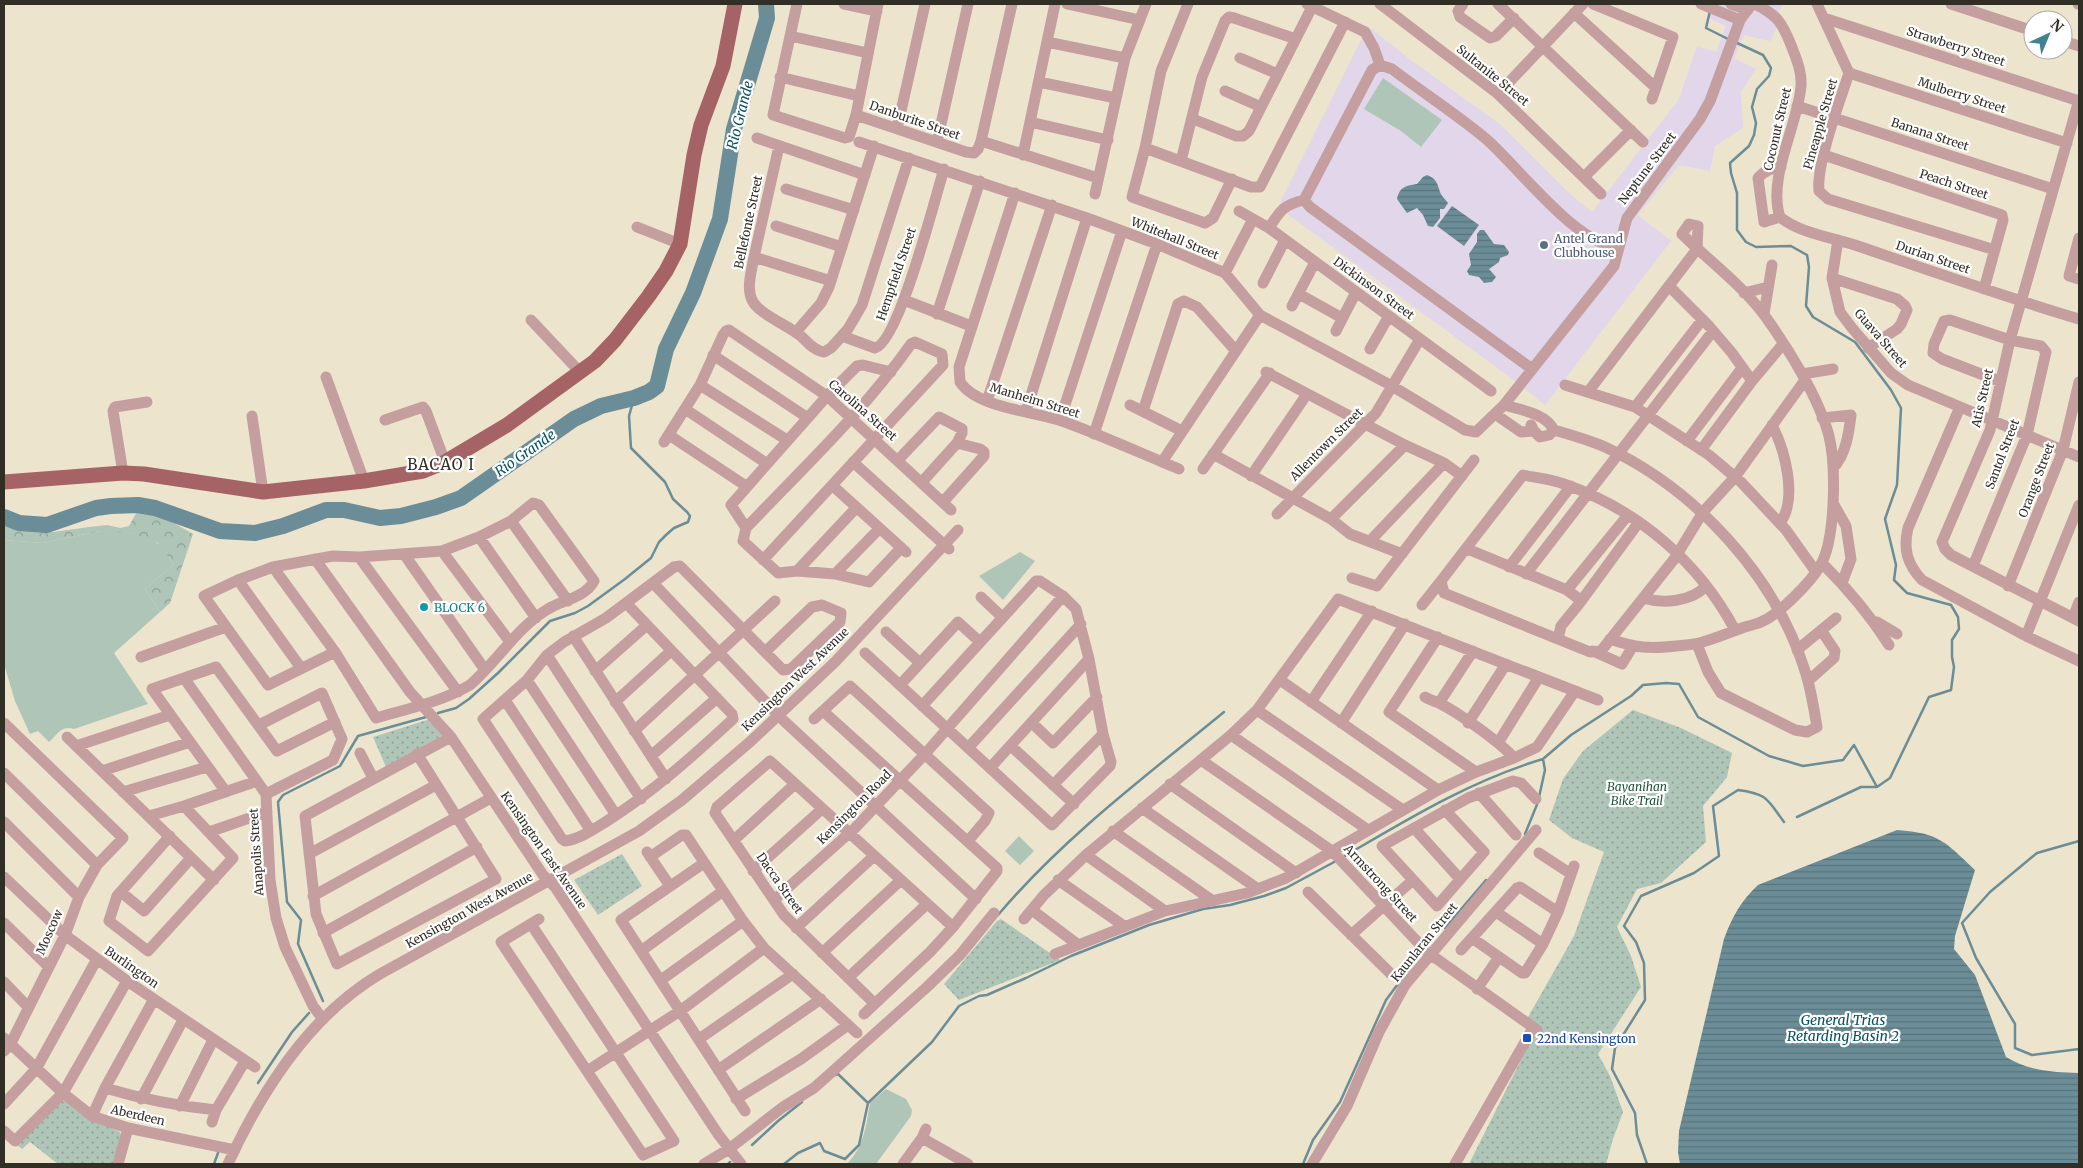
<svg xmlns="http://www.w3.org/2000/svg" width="2083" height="1168" viewBox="0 0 2083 1168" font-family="Merriweather,serif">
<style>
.commercial{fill:#e2d6ea}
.grass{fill:#aec5b8}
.forest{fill:url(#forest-crowns)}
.park{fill:url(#park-dots)}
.water{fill:url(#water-rules)}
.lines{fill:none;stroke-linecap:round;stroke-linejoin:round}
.stream{stroke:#6b8d97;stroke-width:2.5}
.river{stroke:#6b8d97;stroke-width:16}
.minor{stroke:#c59fa0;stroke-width:11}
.major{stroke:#a56366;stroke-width:15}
.service-dot{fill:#5c6f8a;stroke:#fff;stroke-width:2}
.culture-dot{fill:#0f9aa8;stroke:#fff;stroke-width:2}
.transit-dot{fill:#1a4fb4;stroke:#fff;stroke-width:2}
.labels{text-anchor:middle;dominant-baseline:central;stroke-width:4.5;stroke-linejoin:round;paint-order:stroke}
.street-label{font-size:12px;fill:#312e26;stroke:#fff}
.service-label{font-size:12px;fill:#4e5e75;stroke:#fff;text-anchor:start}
.culture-label{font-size:12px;fill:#0d838f;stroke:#fff;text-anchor:start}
.park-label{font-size:12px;font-style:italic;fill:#1f533a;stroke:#fff}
.transit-label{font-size:12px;fill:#164399;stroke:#fff;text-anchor:start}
.water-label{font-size:14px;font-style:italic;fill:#055262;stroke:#fff}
.quarter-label{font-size:15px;letter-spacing:1px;fill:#312e26;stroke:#fff}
</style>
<defs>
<pattern id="forest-crowns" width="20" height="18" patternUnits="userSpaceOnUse" patternTransform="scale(1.25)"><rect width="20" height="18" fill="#aec5b8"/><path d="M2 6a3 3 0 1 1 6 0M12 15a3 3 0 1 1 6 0" fill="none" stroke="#8ea095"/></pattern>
<pattern id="park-dots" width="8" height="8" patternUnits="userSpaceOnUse" patternTransform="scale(1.25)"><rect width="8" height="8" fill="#aec5b8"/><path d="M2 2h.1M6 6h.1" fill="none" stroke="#8ea095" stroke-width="1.8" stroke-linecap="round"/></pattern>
<pattern id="water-rules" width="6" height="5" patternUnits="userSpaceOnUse" patternTransform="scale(1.25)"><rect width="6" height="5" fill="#6b8d97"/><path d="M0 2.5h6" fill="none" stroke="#59747b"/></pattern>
</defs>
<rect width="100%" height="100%" fill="#ede4ce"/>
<path class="commercial" d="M1714 4H1784L1772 21 1777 27 1770 41 1744 35 1734 58 1756 69 1741 92 1743 128 1715 146 1710 171 1684 166H1678L1638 215 1671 241 1545 405 1508 376 1278 207 1368 26 1412 61 1501 125 1569 193 1592 212 1679 99 1697 46 1716 52 1726 26 1709 18Z"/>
<path class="grass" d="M1383 78 1442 120 1421 147 1401 131 1364 109Z
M100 531C117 531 142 532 157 543 164 548 169 558 174 564L145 589 160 612 114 653 148 704 74 729C62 725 57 735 49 742L38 731 30 734 15 701 4 664V540L43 543Z
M1020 552 1035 561 1003 600 979 576Z
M1019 836 1034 851 1020 865 1005 851Z
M886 1089 906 1099 912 1110 911 1116 876 1164H847C864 1147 866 1126 870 1103Z"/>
<path class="forest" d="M143 509 167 519 193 534 170 603 160 612 145 589 174 564 158 543 130 533 100 531 43 543 4 540V522L24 528 53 532 89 527 107 525 120 528 129 526 138 510Z"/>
<path class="park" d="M1633 710 1681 728 1732 753 1727 777 1703 806 1706 842 1661 883 1637 889 1617 927 1631 956 1641 987 1598 1054 1610 1076 1623 1112 1613 1139 1606 1164H1469L1538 1026 1527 1019 1574 936 1604 852 1572 838 1549 820 1563 779 1583 751Z
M430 719 443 735 386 767 373 737Z
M622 854 642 886 598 915 574 880Z
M1001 919 1060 960 959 1000 944 984 997 921Z
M63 1100 90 1118 120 1132 121 1136 117 1164H58L30 1142 22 1149 16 1144Z"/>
<path class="water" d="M1427 175C1437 179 1437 183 1440 192 1441 195 1445 199 1448 203L1444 209H1440V218L1433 227 1428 226 1423 215 1417 208 1407 213 1397 199C1400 186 1406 186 1417 184L1423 177Z
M1452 206 1479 225 1464 246 1437 226Z
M1480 230H1484L1494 244 1504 245 1509 252 1508 255 1500 258 1499 262 1489 269 1496 277 1492 282 1484 283 1479 277 1469 275 1467 271 1471 265 1469 254 1477 242V234Z
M1897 830C1940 833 1945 842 1975 870L1955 936 1954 949 1975 975 2006 1057C2029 1071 2052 1072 2079 1073V1164H1680L1678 1152 1679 1131 1724 939C1732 917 1741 901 1758 885Z"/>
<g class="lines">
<path class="stream" d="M1710 11 1706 28 1730 40
M1735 42 1763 55 1771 68 1769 76 1757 89 1752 107 1756 123 1754 135 1749 146 1730 163 1731 173 1737 193V230L1746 242 1756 247 1791 246 1807 255 1809 267 1806 306 1813 317 1855 342 1891 390 1901 408 1897 485 1885 519 1896 565 1894 580 1907 593 1951 605 1958 617 1959 629 1952 640V657L1954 667 1951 690 1929 697 1890 778 1877 787H1861L1797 817
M438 713 456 708 469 699 498 673 550 621 575 613 588 606 625 579 651 558 659 542 666 535 674 528 688 522 690 516 687 512 673 499 665 482 631 448 629 416 634 398
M1539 797 1545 770 1543 759 1571 735 1631 696 1643 685 1666 683 1679 684 1698 717 1769 756 1803 766 1843 760 1854 745 1877 787
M1525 834 1538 802
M2079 841 2037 853 1990 892 1962 923 1976 958 2015 1024V1048L2032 1055 2079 1049
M1343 857C1408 819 1470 781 1543 759
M998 915C1064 837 1146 776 1224 712
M1445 928 1486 880
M323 1001 298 944 301 920 287 902 278 802 283 795 340 766 358 736 426 717
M836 1075 838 1074 868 1103
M258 1083 292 1032 309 1013
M752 1145 778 1121 802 1102
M214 1164 218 1153
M728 1164 730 1162
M784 1164 798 1153 820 1143 824 1151 845 1159 859 1145 868 1103 932 1042 959 1006 979 996 987 995 1026 978 1071 956 1149 925 1203 909 1230 905 1264 896 1286 888 1336 861
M1303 1164 1313 1140 1340 1102 1386 1000 1419 956
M1647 1164 1637 1135 1635 1113 1612 1069 1615 1048 1645 1000 1644 963 1636 942 1624 926 1641 896 1694 873 1719 856 1713 806 1738 790C1768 794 1767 799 1784 822"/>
<path class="river" d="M4 517 19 523 47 525 96 508 111 506 138 505 155 508 220 531 255 533 283 526 326 510H344L380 518 401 516 436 507 461 498 574 419 601 406 634 398 649 392 657 386 666 349 693 293 720 219 734 129 767 18 766 4"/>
<path class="minor" d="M797 4 773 115 845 138 849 137 856 115 878 4
M844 4 877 11
M1067 4 1140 20
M1188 4 1161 71 1145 148 1132 197 1205 223 1213 218 1232 179
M1307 4 1365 32 1374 48 1380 65
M1380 4 1498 94 1601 194
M1463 4 1458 11 1460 17 1490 38 1496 36 1514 18
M1498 4 1643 142
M1593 4 1673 37 1652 99
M1701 4 1740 20
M1731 4 1748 10
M1755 4C1777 15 1782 22 1791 45 1796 58 1802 71 1801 86 1798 125 1767 178 1780 217 1799 233 1834 238 1858 246 1931 271 2005 297 2079 319
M1817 4 1849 73C1840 101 1816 164 1819 191L1828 199 1995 250
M1951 4 2033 31
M2078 4H2079
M1574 13 1656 88
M1824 18 2079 101
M790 36 868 53
M2063 41 2079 46
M1047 42 1125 58
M1240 58 1278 74
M1849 73 2067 143
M780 77 859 96
M1039 82 1116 98
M1225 91 1261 107
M1498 94 1583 4
M2079 100 2010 340 1990 430 1942 542 1945 549 1951 555 2079 621
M1797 106 2053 189
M856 115 966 152 974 153 978 149 981 141 1012 4
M1193 119 1236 136H1243L1249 131 1312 7
M1030 122 1108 140
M897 129 925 4
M757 138 865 175
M981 141 1098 178
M859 142 1087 218 1157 244 1225 273 1260 315 1392 386 1465 430 1476 432 1504 405 1614 266 1627 218 1700 119 1710 101 1740 20 1752 4
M937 142 968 4
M779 146 754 257C752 269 746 288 752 300 758 314 790 326 802 337 808 343 815 351 824 352L831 348 848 329 862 305 909 158
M1145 148 1251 187H1260L1345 22
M1023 155 1055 4
M1824 155 2002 215 2003 220 1984 289
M1181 161 1202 77 1225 21 1229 17 1234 18 1296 39
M1585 176 1631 130
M786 189 854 210
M1015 193 959 367 960 382C977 408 1033 411 1062 421 1101 435 1140 453 1179 469
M1095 194 1125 58 1146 4
M1304 200 1310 207 1532 369
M1239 211 1269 228 1491 391
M1780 217 1764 222 1758 178C1765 170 1771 169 1781 167
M776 226 842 247
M637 227 680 244
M1269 228C1280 211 1283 205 1304 200L1372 70 1380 65 1392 69C1422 92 1455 113 1485 138 1516 164 1579 249 1619 246
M2079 238 2069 276 2079 279
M1838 240 1832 278 1840 312 1852 328 1891 373 1908 385 2079 457
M754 257 831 281
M1225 273 1253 219
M1832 278 1897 299 1905 306 1907 310 1901 324 1897 329 1868 348
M1263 283 1285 240
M1669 286 1709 326 1732 353 1752 381
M1744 293 1768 287
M1299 294 1342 318
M904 300 971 326
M1292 306 1315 262
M937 314 980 181
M1764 314 1772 265
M531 320 580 372
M1336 331 1356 292
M796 332 821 303 829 287 874 146
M842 336 875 348C899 342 935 198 944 169
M1370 349 1389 316
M713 355 808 418
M891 372 863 365 857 366 827 396 731 505 746 528 743 541 778 573 797 571 835 574 869 582 901 548
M1266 372 1405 445 1444 463 1462 476
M1802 374 1833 369
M326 377 364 481
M700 385 787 440
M1565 385 1635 407 1709 455 1741 482 1786 530 1816 572
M1588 392 1697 249 1698 226 1689 224 1682 234C1709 261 1742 285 1765 316 1788 348 1819 398 1829 436 1836 465 1836 540 1820 566 1811 582 1780 613 1763 621 1758 624 1751 625 1745 627 1730 632 1715 639 1699 643 1692 645 1684 645 1676 646 1649 649 1636 648 1610 639
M987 401 1052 205
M1130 405 1182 431
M1504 405C1521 410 1545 413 1554 430 1571 435 1589 440 1605 447 1695 489 1775 575 1805 671 1811 689 1814 709 1817 727L1807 732 1795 730 1721 693 1708 672 1697 644
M1635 407 1702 320
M1960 407 1908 528C1903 549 1907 564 1922 580L2026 636 2079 661
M685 409 766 463
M1026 411 1087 218
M1143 411 1178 304 1184 301 1197 307 1236 351
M1495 414 1521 432 1534 431
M252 416 263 492
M1822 418 1851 415C1849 432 1846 455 1833 468
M385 420 423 407 426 411 445 462
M1060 420 1122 231
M1531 425 1534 431 1540 437 1549 435 1554 430
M1772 425C1785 450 1798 499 1780 523
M1094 434 1157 244
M669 435 746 486
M1687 441 1742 368
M664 442 700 385 723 335 726 331 729 330 827 396 951 510
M1701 450 1752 381 1783 344
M1213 454 1331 519 1350 534 1402 554
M898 460 939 417 962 429V433L957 443 922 482
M853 462 949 549
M1162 462 1260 315
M1203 469 1270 373
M123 473 113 411 115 407 147 402
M1251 476 1307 394
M833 486 906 552
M943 502 984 456V452L980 449 957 443
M1833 503 1846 526 1851 559 1842 583
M1277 514 1376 413 1420 339
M1331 519 1405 445
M511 521 568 601
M746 528C802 469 864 411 911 344L915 342 942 354 943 365 763 560
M479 537 536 618
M1370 541 1444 463
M442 551 510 642
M1464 551 1523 475C1536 478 1551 479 1564 484 1637 509 1699 562 1735 630
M404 554 485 670
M359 557 458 692
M315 559 410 692 451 737 543 875 555 887 718 1134 741 1164
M1822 563C1847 588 1870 615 1889 645
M1973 566 2027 435 2046 352 2041 346 2010 340 1950 320 1944 321 1934 344 1933 353 1942 359 1999 381
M273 567 335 652 376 718C407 709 441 702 470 685 497 662 517 627 548 609 562 600 585 598 594 581L539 505 533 503 511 521 479 537 442 551 359 557 333 556 273 567 238 580 204 596 268 685 335 652
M1509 567 1571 486
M797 571 856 508
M835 574 879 529
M1526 574 1713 331
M1352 578 1377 586 1474 460
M238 580 301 668
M653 583 783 720 976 899
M2008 586 2063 450 2079 382
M1567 590 1628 515
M981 597 1002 617
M1643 598C1663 604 1691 602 1706 586
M627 604 732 714 733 719C693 756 653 792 607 821 594 829 580 839 565 841L562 839 483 719 527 680 547 655 564 642 606 618 674 567 680 566 783 670 791 669 840 622 841 613 822 605 812 607 765 652
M1579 604 1639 522
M1422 605 1441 581
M2073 618 2079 602
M1877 622 1897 634
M886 632 920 663
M573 636 666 779
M2026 636 2079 505
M1438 637 1389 712 1476 772
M1558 639 1561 626 1579 604V599L1567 590 1470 550 1464 551 1441 581 1444 593 1590 652 1601 651 1675 558 1703 512 1735 477 1805 380
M1797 650 1836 618
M1593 651 1622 664 1633 646
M865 653 1052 825 1110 766 1111 762 1103 734 1089 659 1076 609 1063 596 1040 581H1036L922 706
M547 655 641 799
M141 657 226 627
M595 671 647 625
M184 678 266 794
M527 680 616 815
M1280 680 1438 790
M1808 681 1834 658 1835 651 1821 630
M900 685 958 622 980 642
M1425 697C1430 700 1434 701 1439 703 1459 713 1500 742 1514 758
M505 700 591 831
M615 702 671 651
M1311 702 1372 611
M1439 703 1473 651
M1257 710 1403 810
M823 711 997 868V871L953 927 930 952 864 1014
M814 719 850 686 989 813 985 821 968 841
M4 723 123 838 97 865 79 897 65 935 10 1045 4 1051
M1032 723 1053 743 1097 697
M1341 723 1405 624
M1468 723 1506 664
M259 725 322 693 342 739 333 760 266 794
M634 731 775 601
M1231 735 1368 830
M67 737 214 880
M1498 743 1539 677
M76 746 170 715
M1011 746 1074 804
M968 748 1081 624
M360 753 373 778
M417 754 496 879 337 964 316 914 305 816 451 737
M651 756 717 698
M1201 760 1332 851 1427 952 1537 1030
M990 768 1089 659
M102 771 190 742
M4 773 97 865
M1170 784 1296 873
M1053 785 1103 734
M123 792 207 767
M226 792 152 689 216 667 277 751 335 722
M1479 793 1516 835
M266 794 270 880 276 918 285 947 313 1006 322 1018
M1142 808 1258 889
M1445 810 1484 852 1437 906 1382 846 1468 798 1513 781 1521 783 1536 799
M149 816 184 806 257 781
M4 822 79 897
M1414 828 1460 879
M1113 831 1213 901
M209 832 267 812
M170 836 117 896 109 921 148 951 233 858 184 806
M734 840 795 784
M647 852 670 886
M1539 853 1571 874
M309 854 436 785
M1086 855 1165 911
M650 857 682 835H686L743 921 764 948 857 1033
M704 863 621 920 745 1111
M753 871 822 809
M4 877 65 935 127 981 255 1067
M1058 880 1124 926
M121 892 144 911 191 858
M1308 892 1390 973
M313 896 491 798
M774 900 855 828 925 754 1063 596
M1032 910 1077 944
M1496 912 1543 944
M1024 919 1044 895 1086 855 1231 735 1257 710 1338 599 1598 700
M4 923 49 967
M531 924 674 1141 643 1155 501 942 539 919
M796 928 874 856
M323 933 477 847
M1351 935 1413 880
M1472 938 1522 973H1525L1543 944 1558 912 1574 866
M1461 950 1517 888 1520 887 1558 912
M641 951 723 891
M822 953 901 880
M1055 954 1165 911 1247 893 1286 878 1438 790 1476 772 1514 758 1537 747 1575 691
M848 978 927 904
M661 980 743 921
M4 982 28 1007
M1477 989 1499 957
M874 1003 784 915 715 813 717 807 770 761 953 927
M4 1038 63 1093 92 1116 128 1128 235 1150
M699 1039 793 974
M718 1070 821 999
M587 1071 680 1011 764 948
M105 1088C142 1099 177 1106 216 1110
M141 1099 183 1020
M736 1099 801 1059 848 1025
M4 1104 36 1069 97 959
M180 1106 213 1040
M92 1116 105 1088 154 999
M212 1122 216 1110 245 1061
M4 1131 15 1141 63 1093 127 981
M922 1138 968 1164
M118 1164 128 1128
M228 1164C262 1090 309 1016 380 974L639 831 682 800 751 741 835 662 958 530
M704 1164 729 1149 783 1107 814 1088 927 987 960 955 994 913
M903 1164 922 1138 926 1129
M1312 1164 1347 1106 1379 1032 1405 985 1536 830
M1455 1164 1533 1028"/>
<path class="major" d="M4 482 123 473 144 474 263 492 364 481 423 471 445 462 507 425 595 361 615 340 648 297 666 271 680 244 694 155 701 125 723 66 735 4"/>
</g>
<circle class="service-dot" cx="1544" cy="245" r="5"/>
<circle class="culture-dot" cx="424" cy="607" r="5"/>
<rect class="transit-dot" x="1522" y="1033" width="10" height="10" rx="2.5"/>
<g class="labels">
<g class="street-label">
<text transform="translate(1956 46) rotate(18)">Strawberry Street</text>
<text transform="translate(1493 75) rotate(39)">Sultanite Street</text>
<text transform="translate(1962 95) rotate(18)">Mulberry Street</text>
<text transform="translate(915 120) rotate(19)">Danburite Street</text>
<text transform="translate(1820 124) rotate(-74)">Pineapple Street</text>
<text transform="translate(1777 129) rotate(-77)">Coconut Street</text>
<text transform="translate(1930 134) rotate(18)">Banana Street</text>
<text transform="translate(1647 168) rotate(-53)">Neptune Street</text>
<text transform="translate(1954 184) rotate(18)">Peach Street</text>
<text transform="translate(748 222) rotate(-78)">Bellefonte Street</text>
<text transform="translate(1175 238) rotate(22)">Whitehall Street</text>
<text transform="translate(1933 257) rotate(19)">Durian Street</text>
<text transform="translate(896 274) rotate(-71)">Hempfield Street</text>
<text transform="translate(1374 288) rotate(36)">Dickinson Street</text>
<text transform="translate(1881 338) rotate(49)">Guava Street</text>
<text transform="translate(1982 398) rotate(-77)">Atis Street</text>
<text transform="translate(1035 400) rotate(17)">Manheim Street</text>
<text transform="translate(863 410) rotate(41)">Carolina Street</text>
<text transform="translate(1326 444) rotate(-45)">Allentown Street</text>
<text transform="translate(2002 454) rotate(-69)">Santol Street</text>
<text transform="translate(2036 480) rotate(-69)">Orange Street</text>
<text transform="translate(795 679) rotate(-44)">Kensington West Avenue</text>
<text transform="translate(854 807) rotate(-45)">Kensington Road</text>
<text transform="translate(544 850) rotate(55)">Kensington East Avenue</text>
<text transform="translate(256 852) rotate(-94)">Anapolis Street</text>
<text transform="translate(780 883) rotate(55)">Dacca Street</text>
<text transform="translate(1381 883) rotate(47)">Armstrong Street</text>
<text transform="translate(469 910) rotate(-29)">Kensington West Avenue</text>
<text transform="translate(49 932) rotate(-66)">Moscow</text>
<text transform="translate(1424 942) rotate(-51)">Kaunlaran Street</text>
<text transform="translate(132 967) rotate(35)">Burlington</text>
<text transform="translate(138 1115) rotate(13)">Aberdeen</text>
</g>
<g class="service-label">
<text x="1554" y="238">Antel Grand<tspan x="1554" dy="14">Clubhouse</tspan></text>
</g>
<g class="culture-label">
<text x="434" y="607">BLOCK 6</text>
</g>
<g class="park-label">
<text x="1637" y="786">Bayanihan<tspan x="1637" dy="14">Bike Trail</tspan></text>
</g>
<g class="transit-label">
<text x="1537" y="1038">22nd Kensington</text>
</g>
<g class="water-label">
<text transform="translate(740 115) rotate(-76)">Rio Grande</text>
<text transform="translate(525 453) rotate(-35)">Rio Grande</text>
<text x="1843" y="1020">General Trias<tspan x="1843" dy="16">Retarding Basin 2</tspan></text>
</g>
<g class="quarter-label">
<text x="441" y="464">BACAO I</text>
</g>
</g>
<rect width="2083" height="1168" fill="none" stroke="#312e26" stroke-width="10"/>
<g transform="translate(2048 35) rotate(44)"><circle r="24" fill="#ffffff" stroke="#adaba8"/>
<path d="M0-4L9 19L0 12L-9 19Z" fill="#3f8292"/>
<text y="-8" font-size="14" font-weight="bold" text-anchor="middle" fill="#312e26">N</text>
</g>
</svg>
